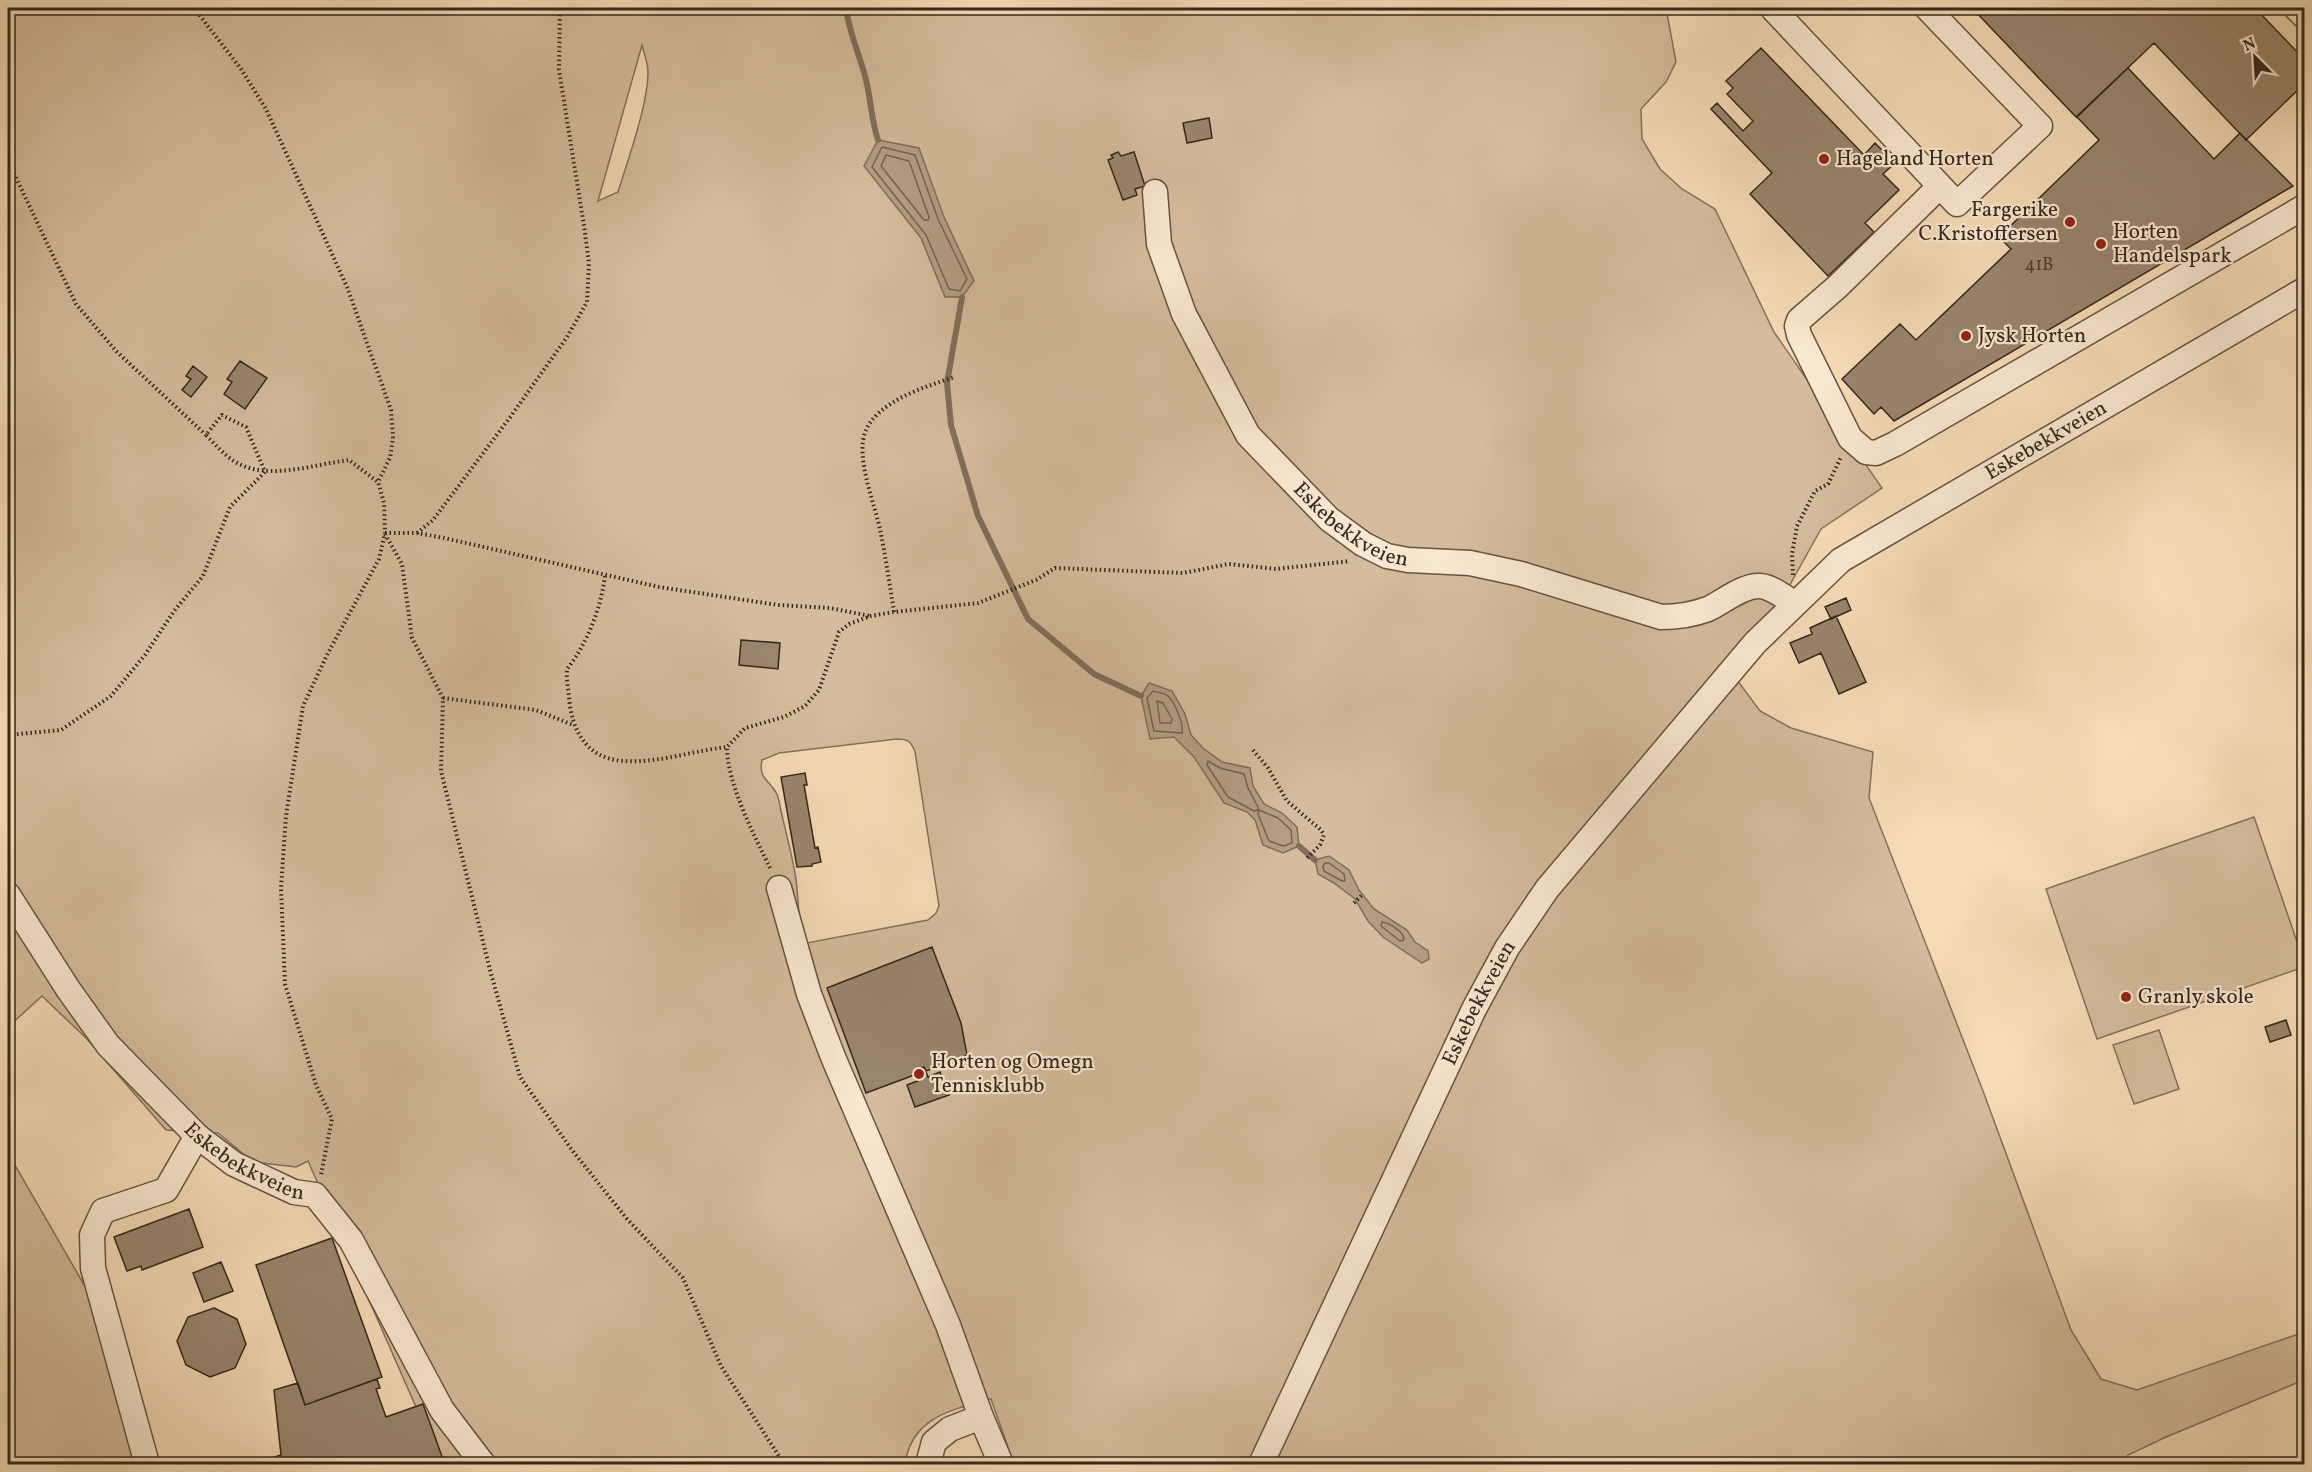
<svg xmlns="http://www.w3.org/2000/svg" width="2312" height="1472" viewBox="0 0 2312 1472" font-family="Vollkorn,serif">
<style>
.green{fill:#d5bc9c;stroke:#84725c;stroke-width:1.5;fill-rule:evenodd}
.water{fill:#b49e82;stroke:#816e5a;stroke-width:1.5}
.lines{fill:none;stroke-linecap:round;stroke-linejoin:round}
.shore{stroke:#746250;stroke-width:1.5}
.stream{stroke:#816e5a;stroke-width:6}
.building{fill:#99856d;stroke:#34271d;stroke-width:1.5}
.minor-casing{stroke:#645443;stroke-width:27}
.path{stroke:#34271d;stroke-width:4;stroke-dasharray:1.5 3;stroke-linecap:butt}
.minor{stroke:#f9e8d0;stroke-width:24}
.poi-dot{fill:#8f2418;stroke:#f9e8d0;stroke-width:2}
.labels{text-anchor:middle;dominant-baseline:central;stroke-width:4.5;stroke-linejoin:round;paint-order:stroke}
.number-label{font-size:18px;fill:#4d3e31}
.poi-label{font-size:21px;fill:#34271d;stroke:#f9e8d0;text-anchor:start}
.street-label{font-size:21px;fill:#34271d;stroke:#f9e8d0}
</style>
<rect width="100%" height="100%" fill="#f6dbb6"/>
<filter id="stains"><feTurbulence type="fractalNoise" baseFrequency=".00333" numOctaves="4"/><feColorMatrix values="0 0 0 0 .2 0 0 0 0 .09 0 0 0 0 .02 0 0 0 .5 -.17"/></filter>
<radialGradient id="worn" r=".72"><stop offset=".6" stop-color="#630" stop-opacity="0"/><stop offset="1" stop-color="#630" stop-opacity=".3"/></radialGradient>
<path class="green" d="M8 8H1666L1676 62 1666 82 1641 109 1642 139 1660 169 1682 189 1715 209 1774 332 1882 488 1821 529 1737 680 1760 711 1791 728 1873 752 1869 798 1983 1091 2071 1330 2101 1379 2137 1390 2304 1332V1380L2166 1437 2128 1455 2120 1464H1014L991 1399C951 1410 912 1417 905 1464H441L308 1161 296 1167 262 1163 246 1156 218 1133 166 1130 86 1038 42 996 8 1027ZM642 45C644 53 648 64 648 72 648 104 628 160 618 192L598 201ZM897 739C908 739 911 741 915 752L939 906 936 913 928 920 807 943C797 922 799 902 796 879 792 853 784 827 779 801 776 782 757 782 762 760L779 753Z
M2254 817 2304 962V967L2097 1039 2046 889Z
M2159 1030 2179 1089 2134 1104 2113 1045Z
M8 1153 90 1295 137 1464H8Z"/>
<path class="water" d="M878 140 919 148 944 217 974 281 962 297H945L921 238 864 166Z
M1149 683 1172 691 1185 714 1191 735 1203 748 1222 762 1250 768 1253 786 1264 804 1282 813 1297 827 1299 846 1283 853 1263 845 1255 820 1247 812 1224 803 1194 757 1174 737 1150 739 1141 696Z
M1329 856 1349 870 1359 890 1374 909 1407 930 1415 942 1428 951 1429 959 1422 963 1383 937 1368 921 1355 899 1334 883 1318 874 1315 860Z"/>
<g class="lines">
<path class="shore" d="M882 147 915 155 938 219 967 279 960 291 949 289 926 235 872 167Z
M886 155 909 161 929 217 928 220H924L881 166Z
M1153 691C1157 692 1164 693 1168 696 1175 702 1184 725 1182 733L1154 731 1147 698Z
M1157 701 1163 703 1172 719 1171 723H1160Z
M1208 761 1220 768 1244 774 1248 788 1258 807V810L1254 811 1228 797 1207 765Z
M1259 810 1278 818 1291 830 1292 843 1283 846 1269 841 1258 814Z
M1325 863H1329L1344 874 1345 881H1342L1324 871 1323 866Z
M1382 922C1390 923 1404 932 1404 940L1400 941 1381 926Z"/>
<path class="stream" d="M846 8C849 33 860 55 866 80 871 100 871 119 878 140
M962 297 947 383 951 425 978 516 1028 619 1094 674 1141 696
M1299 846 1315 860"/>
</g>
<path class="building" d="M1972 8H2255L2304 59V84L2246 140 2154 43 2076 117Z
M1761 48 1864 155 1875 143 1895 163 1883 174 1899 190 1865 223 1874 232 1828 276 1750 194 1772 173 1711 109 1717 103 1743 131 1753 121 1727 94 1733 88 1726 81Z
M2128 68 2214 159 2240 133 2293 186 1894 421 1881 407 1874 414 1842 379 1900 324 1916 340 2011 249 1999 237 2099 140 2077 117Z
M1209 118 1212 138 1187 143 1183 123Z
M1118 152 1121 156 1134 152 1145 186 1135 189 1137 195 1123 200 1108 160 1113 158 1111 155Z
M240 361 267 378 245 409 224 394 232 382 227 379Z
M193 366 207 377 191 397 182 390 191 379 186 376Z
M1846 598 1851 610 1831 619 1825 607Z
M1836 616 1866 682 1839 694 1821 653 1799 663 1790 643 1812 634 1810 628Z
M741 640 780 643 778 669 739 665Z
M805 773 807 785H804L815 848 818 847 821 862 812 864V866L797 867 781 777Z
M932 947 961 1023 967 1055 926 1071 924 1067 916 1070 917 1074 866 1093 827 988Z
M2286 1020 2291 1035 2270 1042 2265 1027Z
M924 1067 928 1077 940 1072 949 1095 915 1107 907 1085 920 1080 916 1070Z
M189 1209 203 1247 142 1270 141 1266 127 1271 114 1237Z
M332 1238 382 1377 305 1405 256 1265Z
M221 1262 233 1291 204 1302 193 1273Z
M214 1308 237 1319 246 1344 235 1368 210 1377 186 1365 177 1341 188 1317Z
M377 1379 380 1388 376 1389 386 1417 423 1404 444 1462 439 1464H267L265 1460 281 1455 274 1390 298 1383 305 1405Z"/>
<g class="lines">
<defs>
<g id="minor">
<path d="M1777 8 1774 10 1957 204 2040 126 1927 8"/>
<path d="M2296 8 2304 16"/>
<path d="M1939 187 1838 286 1799 320 1797 326 1799 335 1850 438 1866 452 1876 453 1895 444 2304 207"/>
<path id="s1" d="M1155 192 1159 244 1184 314 1248 435 1329 519 1363 544 1387 556 1408 560 1470 563 1521 574 1661 617C1679 617 1692 615 1708 609 1723 602 1743 585 1760 586 1772 587 1784 597 1794 603"/>
<path d="M779 888 809 994 833 1057 948 1325 981 1417"/>
<path id="s2" d="M8 895 68 989 108 1045 197 1136 234 1164 294 1192 315 1195 351 1240 442 1410 483 1464"/>
<path d="M147 1464 93 1268 92 1235 103 1211 166 1190 197 1136"/>
<path d="M928 1464 934 1442 950 1429 981 1417 1001 1464"/>
<path id="s3" d="M1261 1464 1474 1009 1507 948 1547 889 1755 643 1841 560 2304 290"/>
</g>
</defs>
<use href="#minor" class="minor-casing"/>
<path class="path" d="M194 8 241 69 266 109 347 287 391 410 393 438 390 458 378 482
M8 161 76 304 116 351 206 435
M385 533H417L444 538 659 587 778 605 830 608 870 616
M417 533 433 520 511 416 567 337 587 302 589 263 584 226 559 70 560 8
M385 534 402 564 412 638 443 698 441 771 490 970 520 1077 572 1150 627 1219 683 1278 721 1366 784 1464
M1793 575 1792 554 1797 526 1815 491 1828 484 1841 457
M605 576C601 608 587 644 567 669 566 681 569 693 570 706 584 793 669 753 727 747
M894 612C890 586 886 560 881 534 876 506 854 457 866 430 879 401 926 386 955 377
M443 698 536 710 573 725
M8 735 61 730 111 696 145 655 174 611 203 576 230 507 265 472 246 427 222 415 206 435C215 444 224 455 234 461 266 482 314 464 349 460L378 482 384 503 385 533 379 559 327 655 303 706 286 816 281 888 285 984 316 1085 332 1119 321 1175
M1253 750 1268 768 1287 801 1321 830 1324 835 1320 845 1306 859
M770 868C754 835 727 783 727 747L745 728 784 717 805 706 819 690 839 632 849 624 871 616 894 612 978 603 1036 580 1055 568 1183 573 1229 564 1276 569 1350 561
M1354 903 1362 895"/>
<use href="#minor" class="minor"/>
</g>
<g class="poi-dot">
<circle cx="1824" cy="159" r="6"/>
<circle cx="2070" cy="222" r="6"/>
<circle cx="2101" cy="244" r="6"/>
<circle cx="1966" cy="336" r="6"/>
<circle cx="2126" cy="997" r="6"/>
<circle cx="919" cy="1074" r="6"/>
</g>
<g class="labels">
<g class="number-label">
<text x="2039" y="265">41B</text>
</g>
<g class="poi-label">
<text x="1836" y="159">Hageland Horten</text>
<text x="2058" y="210" text-anchor="end">Fargerike<tspan x="2058" dy="24">C.Kristoffersen</tspan></text>
<text x="2113" y="232">Horten<tspan x="2113" dy="24">Handelspark</tspan></text>
<text x="1978" y="336">Jysk Horten</text>
<text x="2138" y="997">Granly skole</text>
<text x="931" y="1062">Horten og Omegn<tspan x="931" dy="24">Tennisklubb</tspan></text>
</g>
<g class="street-label">
<text stroke="none"><textPath href="#s3" startOffset="1322">Eskebekkveien</textPath></text>
<text stroke="none"><textPath href="#s1" startOffset="402">Eskebekkveien</textPath></text>
<text stroke="none"><textPath href="#s3" startOffset="510">Eskebekkveien</textPath></text>
<text stroke="none"><textPath href="#s2" startOffset="362">Eskebekkveien</textPath></text>
</g>
</g>
<rect width="2312" height="1472" fill="none" stroke="#f6dbb6" stroke-width="30"/>
<rect x="9" y="9" width="2294" height="1454" fill="none" stroke="#34271d" stroke-width="3"/>
<rect x="15" y="15" width="2282" height="1442" fill="none" stroke="#34271d" stroke-width="1.5"/>
<g transform="translate(2255 57) rotate(336)" stroke="#f9e8d0" stroke-width="4.5" paint-order="stroke">
<path d="M0-4.5L10 22L0 15L-10 22Z" fill="#34271d"/>
<text y="-9" font-size="16" font-weight="bold" text-anchor="middle" fill="#34271d">N</text>
</g>
<rect width="100%" height="100%" filter="url(#stains)"/>
<rect width="100%" height="100%" fill="url(#worn)"/>
</svg>
